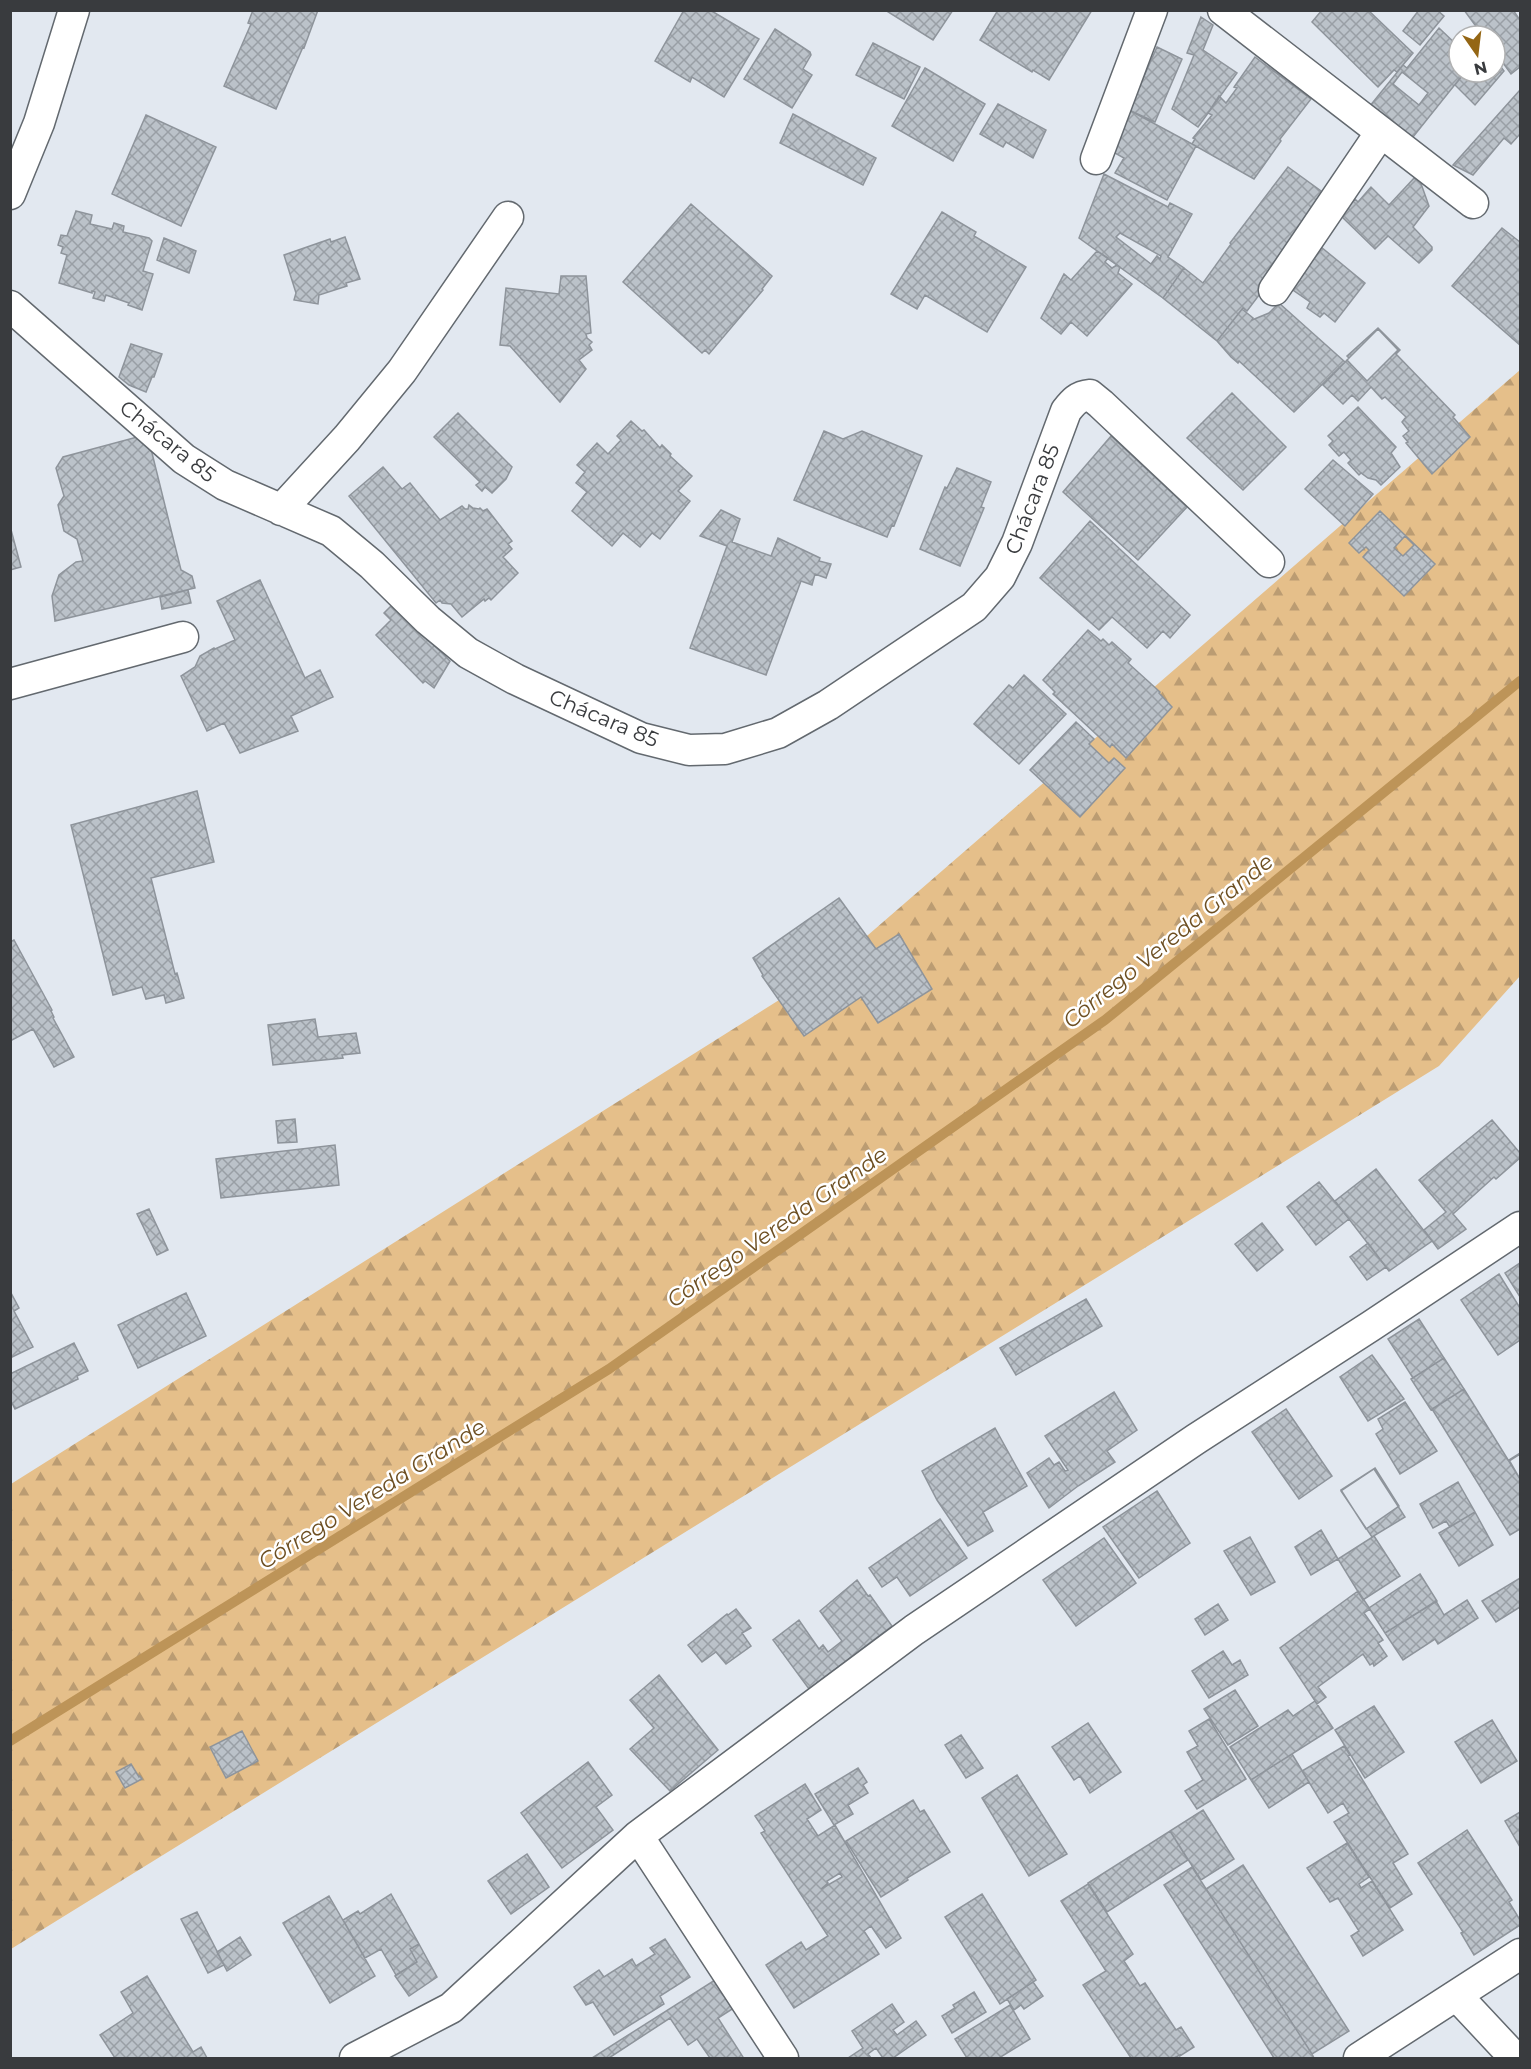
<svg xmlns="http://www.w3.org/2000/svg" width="1531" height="2069" viewBox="0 0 1531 2069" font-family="Montserrat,sans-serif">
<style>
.forest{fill:url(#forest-firs)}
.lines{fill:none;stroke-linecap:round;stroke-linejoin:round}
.stream{stroke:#bd9458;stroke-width:10}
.building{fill:url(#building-cross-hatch);stroke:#8e949b;stroke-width:1.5;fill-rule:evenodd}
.minor-casing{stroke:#63696f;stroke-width:33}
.minor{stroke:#fff;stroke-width:30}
.labels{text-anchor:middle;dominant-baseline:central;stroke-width:5;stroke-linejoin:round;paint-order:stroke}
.street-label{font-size:21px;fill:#393b3e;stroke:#fff}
.water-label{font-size:22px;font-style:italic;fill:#6d4f22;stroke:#fff}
</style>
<defs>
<pattern id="forest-firs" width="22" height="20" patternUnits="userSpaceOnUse" patternTransform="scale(1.5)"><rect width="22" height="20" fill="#e5bf8a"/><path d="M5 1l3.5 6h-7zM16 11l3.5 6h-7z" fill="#bb9c72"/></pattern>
<pattern id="building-cross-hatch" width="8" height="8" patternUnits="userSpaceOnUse" patternTransform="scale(1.5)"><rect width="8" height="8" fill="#bbc2c9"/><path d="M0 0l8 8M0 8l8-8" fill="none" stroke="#999fa5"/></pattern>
</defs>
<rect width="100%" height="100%" fill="#e2e8f0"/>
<path class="forest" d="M1520 370V976L1439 1066 11 1949V1484L830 968Z"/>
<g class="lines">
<path class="stream" d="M10 1741 609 1369 1105 1020 1520 681"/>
</g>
<path class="building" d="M253 10H318L304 48 303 47 276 109 224 86 251 24 248 23Z
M684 10H710L759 39 724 97 692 77 690 82 655 61Z
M885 10H953L933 40Z
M998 10H1092L1049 80 1033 70 1032 72 980 40Z
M1322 10H1368L1413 53 1397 72 1394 70 1378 87 1312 22Z
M1419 10H1437L1444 16 1420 45 1403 31Z
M1464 10H1513L1520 20V67L1511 74 1495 52V36H1483Z
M1201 17 1213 25 1203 50 1237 73 1198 127 1172 109 1194 55 1187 53Z
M1439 28 1459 47V72H1465L1413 137 1369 107 1403 65 1407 68ZM1402 72 1428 93 1419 105 1393 84Z
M775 29 810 52 811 55 803 69 812 75 792 108 744 79Z
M873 43 920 67 904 99 856 75Z
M1157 47 1182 59 1155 122 1129 110Z
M1255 57 1311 99 1280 139 1281 141 1254 179 1192 144 1195 139 1193 138 1212 115 1208 113 1219 96 1226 103 1237 88 1234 87Z
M1495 59 1504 71 1475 105 1455 85 1465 72H1495Z
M925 68 985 104 953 161 892 126Z
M1520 90V134L1511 144 1504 138 1473 175 1453 165Z
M998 104 1046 130 1033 158 1006 142 1003 147 980 134Z
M1129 110 1196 146 1167 200 1115 173 1124 158 1113 152Z
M793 114 876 158 863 185 780 143Z
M146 115 216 147 181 226 112 194Z
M1288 167 1332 199 1247 311 1243 308 1217 341 1163 298 1184 268 1203 283 1231 244 1230 243Z
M1104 174 1168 207 1170 203 1192 214 1168 257 1184 268 1163 298 1079 238ZM1120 233 1161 256 1160 259 1157 256 1151 264 1116 237Z
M1416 176 1419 178 1429 206 1413 227 1432 247V250L1419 263 1388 236 1375 249 1340 215 1355 199 1358 202 1371 187 1389 205Z
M691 204 772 276 762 289 763 290 709 354 705 350 702 353 623 282Z
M76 211 92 215 90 224 112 229 114 223 124 226 123 232 149 238 152 241 143 271 153 274 142 310 128 305 129 303 106 295 104 301 93 298 95 292 92 291V293L59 283 67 255 61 253 63 247 58 245 61 235 67 236Z
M942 212 976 232 974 236 1026 267 987 332 925 295 917 309 891 294Z
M1502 228 1520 242V345L1452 286Z
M345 237 360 279 346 283 347 286 319 295 318 304 294 300 296 293 284 255 330 239 331 242Z
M164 238 196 251 189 273 157 260Z
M1321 247 1365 283 1335 322 1324 313 1320 317 1307 308 1310 302 1290 288Z
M1097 251 1108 258 1105 262 1112 268 1117 265 1120 267 1118 273 1132 284 1087 336 1071 322 1061 334 1041 318 1064 274 1071 280Z
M561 276H586L591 333 586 334 587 338 592 342 589 345 592 350 579 360 586 369 560 402 510 346 500 345 506 288 559 294Z
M1279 303 1345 362 1294 412 1239 361 1238 363 1231 357 1217 341 1242 309 1253 318 1252 320 1269 313Z
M1378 328 1400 350 1396 354 1455 415 1453 417 1470 437 1432 474 1406 443 1408 442 1403 436 1409 431 1402 422 1406 417 1385 397 1382 399 1371 387 1358 401 1352 395 1343 404 1323 385 1349 358 1347 356Z
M1378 329 1398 350 1367 381 1347 360Z
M131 344 162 354 154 377H152L146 392 129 385 119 377Z
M1232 393 1286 447 1243 490 1187 438Z
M1358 407 1396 447 1391 453 1400 467 1381 485 1376 480 1368 478 1361 473 1359 475 1348 463 1351 460 1344 452 1339 456 1329 445 1333 441 1328 436Z
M458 413 512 467 506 479 492 493 485 487 482 491 476 485 480 482 434 437Z
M631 421 642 431 644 430 660 448 662 445 671 454 670 456 692 476 678 491 690 501 660 539 652 533 640 547 623 533 612 546 572 511 587 492 576 483 585 472 577 465 597 443 608 454 621 440 617 436Z
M824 431 843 439 862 431 922 456 894 526 892 525 887 537 794 500Z
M1111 436 1187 507 1138 560 1063 492Z
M137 437 151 449 181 570 192 576 195 588 55 621 52 596 59 575 76 562 83 561 77 539 64 531 58 505 64 496 56 468 63 457Z
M1333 460 1373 494 1345 526 1305 489Z
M383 467 402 489 410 483 440 520 462 506 465 509H468L469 505 473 508 479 509 480 508 483 511 487 509 512 541 508 544 512 549 503 557 518 573 491 600 489 598 485 601 484 599 462 617 451 604 442 603 440 600 436 603 349 496Z
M957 468 991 482 981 507 984 508 960 566 920 549 945 487 947 488Z
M721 510 740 519 732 542 771 556 778 538 820 558 819 561 831 564 826 578 815 574 812 585 801 581 766 675 690 648 727 546 700 536Z
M1380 511 1435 564 1404 596 1363 557 1369 550 1366 547 1359 553 1349 543ZM1405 536 1414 545 1403 556 1394 548Z
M1090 521 1190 615 1170 638 1163 631 1147 648 1112 617 1099 630 1040 578Z
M10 526 21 567 10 570Z
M260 580 305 678 320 670 333 697 291 716 298 731 240 753 224 723 207 731 181 676 195 667 200 656 214 648 215 649 235 640 217 601Z
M188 590 191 603 162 609 160 597Z
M393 604 450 661 434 688 425 681 423 683 376 635 391 620 384 613Z
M1088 630 1101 641 1103 639 1109 645 1112 642 1131 659 1128 663 1160 692 1159 693 1172 707 1126 758 1112 744 1110 747 1053 694 1055 692 1043 680Z
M1024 675 1066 714 1019 764 974 724 1009 685 1013 688Z
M1076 722 1094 739 1089 744 1109 763 1114 758 1125 768 1080 817 1030 770Z
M197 791 214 862 151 878 175 974 177 973 184 998 166 1003 164 995 146 999 142 987 113 995 71 825Z
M839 898 876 949 899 934 932 989 878 1023 861 997 804 1036 762 976 763 975 753 958Z
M14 940 52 1010 51 1011 54 1017 53 1018 74 1057 54 1067 33 1029 10 1041V942Z
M315 1019 318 1037 356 1033 360 1053 342 1055 343 1058 273 1065 268 1025Z
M295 1119 297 1142 278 1143 276 1121Z
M1492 1120 1520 1153V1158L1496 1179 1494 1177 1453 1214 1466 1229 1438 1249 1424 1230 1446 1212 1419 1180Z
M335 1145 339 1185 221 1198 216 1159Z
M1376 1169 1432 1241 1389 1271 1335 1201Z
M1319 1182 1349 1219 1316 1245 1287 1207Z
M149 1209 168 1250 157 1255 137 1214Z
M1262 1223 1283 1250 1257 1271 1235 1244Z
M1368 1243 1386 1267 1367 1280 1350 1257Z
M1520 1263V1297L1505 1273Z
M1499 1274 1520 1308V1340L1498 1355 1461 1300Z
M10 1291 19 1308 14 1311 33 1347 10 1358Z
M186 1293 206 1336 138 1368 118 1325Z
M1086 1299 1102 1326 1016 1375 1000 1348Z
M1419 1319 1444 1358 1413 1378 1388 1339Z
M74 1343 88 1371 77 1376 78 1379 15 1409 10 1399V1374Z
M1372 1355 1404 1399 1368 1421 1340 1377Z
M1444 1358 1464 1389 1431 1410 1411 1379Z
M1464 1389 1520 1479V1529L1510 1535 1432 1409Z
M1114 1392 1137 1430 1107 1451 1115 1462 1078 1486 1049 1508 1027 1473 1049 1458 1054 1465 1059 1462 1065 1471 1068 1470 1045 1436Z
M1405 1402 1437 1451 1400 1474 1376 1434 1383 1429 1378 1419Z
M1286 1409 1332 1476 1299 1499 1252 1432Z
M995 1428 1027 1486 983 1512 993 1531 968 1546 937 1500 922 1471Z
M1520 1453V1479L1509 1460Z
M1520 1454V1479L1509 1461Z
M1375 1468 1399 1506 1366 1529 1341 1490Z
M1374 1469 1405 1517 1372 1537 1341 1491Z
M1458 1482 1475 1512 1450 1527 1446 1521 1433 1528 1420 1504Z
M1157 1491 1190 1543 1139 1578 1103 1527Z
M1475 1512 1493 1545 1459 1566 1439 1533Z
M940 1519 967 1558 910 1596 897 1577 882 1587 869 1568Z
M1321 1530 1338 1559 1311 1575 1295 1547Z
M1374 1536 1400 1576 1363 1600 1338 1559Z
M1250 1537 1275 1582 1251 1595 1224 1551Z
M1104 1538 1136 1583 1076 1626 1043 1580Z
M1420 1574 1437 1601 1385 1633 1369 1608Z
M1520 1578V1607L1496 1622 1482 1601Z
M857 1580 868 1596 870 1595 892 1626 809 1689 773 1640 799 1620 819 1649 823 1645 828 1652 842 1641 820 1611Z
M1358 1591 1370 1609 1364 1613 1383 1640 1378 1643 1387 1656 1374 1666 1373 1663 1370 1665 1363 1654 1318 1687 1326 1697 1317 1704 1280 1648Z
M1467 1600 1478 1618 1438 1644 1435 1639 1403 1660 1385 1633 1436 1601 1444 1615Z
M1218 1604 1228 1620 1205 1635 1195 1619Z
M736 1609 751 1628 742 1633 751 1646 726 1664 716 1652 702 1662 688 1645 727 1614 728 1615Z
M1223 1651 1232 1665 1240 1660 1248 1675 1209 1698 1192 1671Z
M659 1675 718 1750 670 1791 630 1749 654 1728 630 1700Z
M1235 1690 1258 1726 1228 1745 1204 1709Z
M1315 1701 1333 1728 1251 1780 1230 1747 1288 1710 1293 1716Z
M1374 1706 1404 1752 1365 1778 1335 1730Z
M1209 1719 1246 1779 1197 1809 1185 1791 1203 1780 1187 1752 1198 1746 1189 1731Z
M1492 1720 1517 1761 1481 1783 1455 1742Z
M1088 1723 1121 1772 1090 1793 1080 1776 1074 1780 1052 1747Z
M242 1731 258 1761 226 1778 210 1747Z
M961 1735 983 1768 966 1778 945 1745Z
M1344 1746 1350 1755 1348 1756 1408 1854 1393 1863 1412 1894 1390 1908 1334 1822 1349 1813 1343 1803 1328 1813 1302 1771Z
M1292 1754 1309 1782 1269 1808 1251 1780Z
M588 1762 612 1795 596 1807 613 1830 562 1868 521 1813Z
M131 1764 139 1777 140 1776 142 1779 125 1788 116 1772Z
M858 1768 867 1782 863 1785 868 1793 848 1805 853 1814 834 1825 815 1794Z
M1017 1775 1067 1854 1029 1876 982 1798Z
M805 1784 821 1810 807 1819 818 1836 835 1825 901 1938 886 1948 871 1926 864 1931 879 1954 794 2008 766 1965 801 1942 806 1950 828 1936 761 1833 765 1831 755 1816ZM840 1873 842 1877 821 1889 828 1883 827 1881Z
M913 1800 920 1812 924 1810 950 1852 907 1878 908 1880 881 1897 846 1841Z
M1203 1810 1234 1859 1201 1880 1170 1831Z
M1520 1812V1847L1505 1821Z
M1467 1830 1512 1900 1509 1902 1520 1920V1925L1474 1955 1461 1933 1463 1932 1418 1863Z
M1170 1831 1188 1860 1107 1912 1088 1883Z
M1347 1843 1369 1877 1359 1884 1361 1888 1372 1881 1403 1930 1363 1956 1351 1936 1359 1931 1338 1898 1330 1902 1307 1868Z
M527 1854 549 1887 511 1914 488 1881Z
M1243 1865 1349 2031 1312 2054 1206 1889Z
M1192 1867 1312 2054 1314 2058H1274L1164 1885Z
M1088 1884 1133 1954 1124 1961 1140 1986 1145 1983 1176 2030 1181 2027 1194 2047 1180 2056V2055L1174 2058H1131L1083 1985 1106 1971 1061 1901Z
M391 1894 419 1944 410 1949 417 1962 396 1975 381 1949 365 1958 343 1920 358 1911 360 1914Z
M982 1894 1036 1980 1000 2004 945 1917Z
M329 1896 375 1976 330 2003 283 1923Z
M197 1912 224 1965 208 1973 181 1919Z
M240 1937 251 1955 227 1971 217 1952Z
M665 1939 690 1977 660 1996 664 2004 614 2035 593 2002 586 2005 574 1987 599 1970 604 1977 632 1959 636 1966 655 1954 650 1948Z
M419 1944 437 1977 409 1996 395 1976 417 1962 410 1949Z
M147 1976 193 2052 201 2047 207 2058H115L100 2035 133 2013 121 1992Z
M715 1980 737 2006 718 2018 743 2057 740 2058H710L697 2039 688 2045 670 2018 609 2058H592Z
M1033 1982 1043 1996 1024 2009 1021 2005 1014 2010 1007 1999Z
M974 1992 986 2012 952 2033 942 2016 955 2008 953 2005Z
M892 2004 904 2022 893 2030 897 2035 916 2021 926 2035 893 2058H883L876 2048 868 2054 871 2058H848L863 2048 852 2031Z
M1010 2005 1030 2039 999 2058H967L955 2039Z"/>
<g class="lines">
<defs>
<path id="minor" d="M1223 10 1473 203
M1096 159 1152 10
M10 194 39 123 74 10
M1274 290 1381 132
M10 306 184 459 225 485 331 531 372 565 428 620 468 653 515 679 641 738 689 750 725 749 778 733 828 705 974 607 1000 577 1017 543 1066 411C1073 402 1078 396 1090 395L1101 404 1269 562
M281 510 347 438 402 371 508 217
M10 684 183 637
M638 1836 783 2058
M1457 1996 1515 2058
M355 2058 451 2008 638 1836 914 1630 1196 1439 1371 1326 1520 1227
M1359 2058 1520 1954"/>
</defs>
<use href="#minor" class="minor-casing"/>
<use href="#minor" class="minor"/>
</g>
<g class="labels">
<g class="street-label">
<text transform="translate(168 441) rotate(39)">Chácara 85</text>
<text transform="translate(1032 499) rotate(-69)">Chácara 85</text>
<text transform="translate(604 718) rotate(23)">Chácara 85</text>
</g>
<g class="water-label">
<text transform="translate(1168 941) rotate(-39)">Córrego Vereda Grande</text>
<text transform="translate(777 1227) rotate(-35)">Córrego Vereda Grande</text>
<text transform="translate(372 1494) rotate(-32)">Córrego Vereda Grande</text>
</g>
</g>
<rect width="1531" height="2069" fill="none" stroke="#393b3e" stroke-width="24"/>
<g transform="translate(1477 54) rotate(166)"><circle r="28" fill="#ffffff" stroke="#b0b1b2" stroke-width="1.5"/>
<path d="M0-4.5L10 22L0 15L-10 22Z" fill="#946614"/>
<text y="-9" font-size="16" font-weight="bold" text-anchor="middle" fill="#393b3e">N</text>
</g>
</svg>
